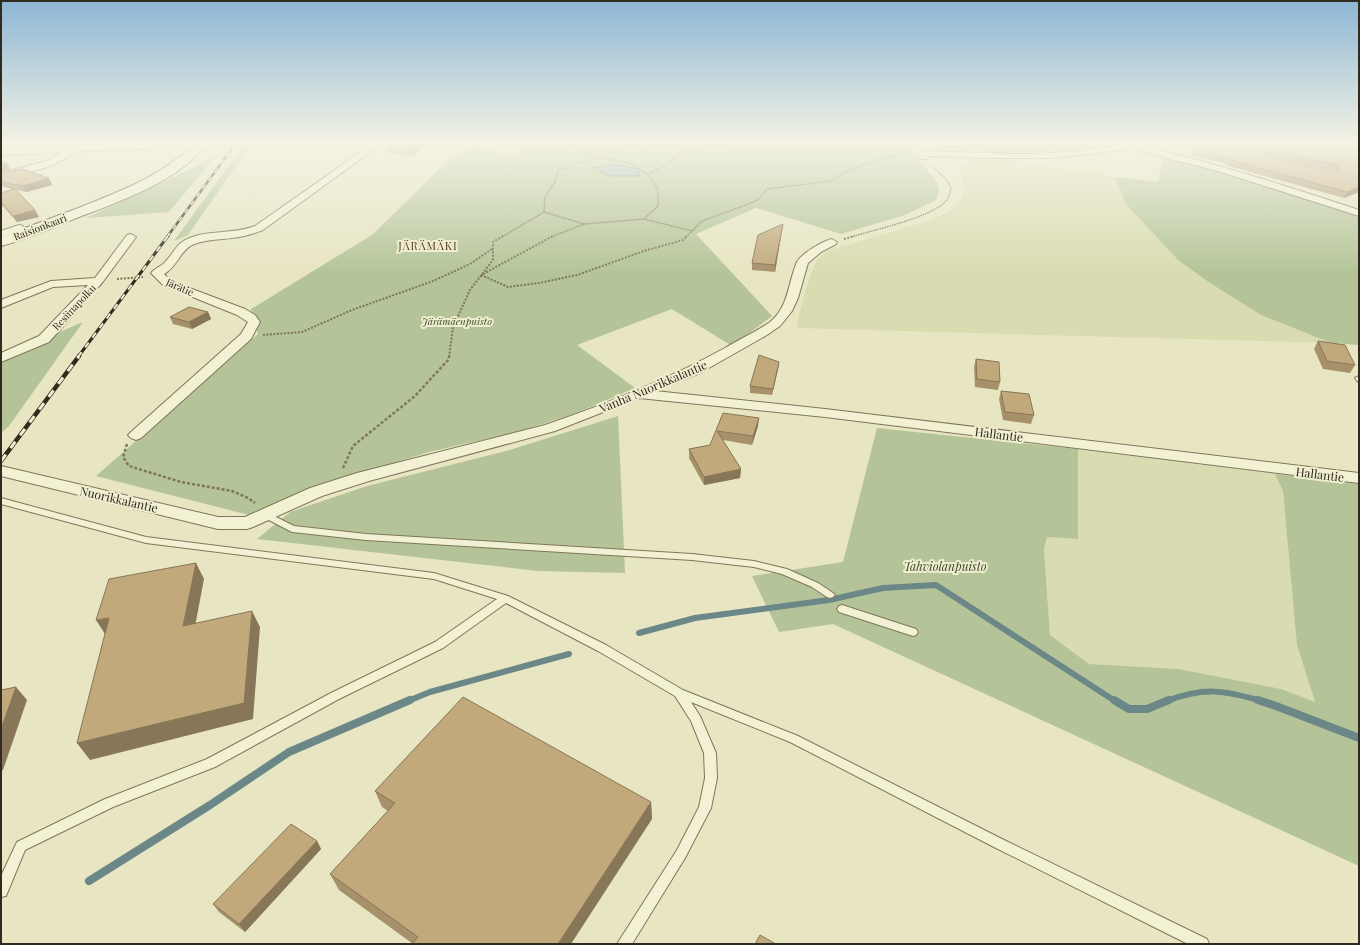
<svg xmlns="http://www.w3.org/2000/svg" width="1360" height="945" viewBox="0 0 1360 945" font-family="'Playfair Display',serif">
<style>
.farmland{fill:#d8dcb0}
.green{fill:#b4c498}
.water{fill:#a4bab9;stroke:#6c8787}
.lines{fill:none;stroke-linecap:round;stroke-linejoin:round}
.stream-far1{stroke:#6c8787;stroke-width:6}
.stream{stroke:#6c8787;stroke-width:8}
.service-casing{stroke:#7f765b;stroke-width:2}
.minor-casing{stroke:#7f765b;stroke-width:2}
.tertiary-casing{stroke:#7f765b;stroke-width:2}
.secondary-casing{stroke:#60583f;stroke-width:2}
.path-far2{stroke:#7f765b;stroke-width:1.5;stroke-dasharray:1.5 1;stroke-linecap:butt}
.path-far1{stroke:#7f765b;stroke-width:2;stroke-dasharray:2 1.5;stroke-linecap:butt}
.path{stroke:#7f765b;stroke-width:2.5;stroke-dasharray:3 2;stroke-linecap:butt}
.service{fill:#f3f1d4;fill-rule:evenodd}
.minor{fill:#f3f1d4;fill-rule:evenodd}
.tertiary{fill:#f3f1d4;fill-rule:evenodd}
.secondary{fill:#f3f1d4;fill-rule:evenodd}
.rail-far2-casing{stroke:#302b1e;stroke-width:2.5}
.rail-far1-casing{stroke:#302b1e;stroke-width:3}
.rail-casing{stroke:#302b1e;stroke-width:4.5}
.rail-far2{stroke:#f0eed0;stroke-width:1.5;stroke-dasharray:5;stroke-linecap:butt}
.rail-far1{stroke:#f0eed0;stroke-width:2;stroke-dasharray:6;stroke-linecap:butt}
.rail{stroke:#f0eed0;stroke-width:3;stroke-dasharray:8;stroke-linecap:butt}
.wall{fill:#a6916b}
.shaded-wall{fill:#877657}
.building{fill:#c1a97c;stroke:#877657}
.labels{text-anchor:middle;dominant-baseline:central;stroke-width:4;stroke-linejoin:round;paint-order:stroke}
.far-street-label{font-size:10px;fill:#302b1e;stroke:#f0eed0}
.far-park-label{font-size:10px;font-style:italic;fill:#394a27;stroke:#f0eed0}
.far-neighbourhood-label{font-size:11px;letter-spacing:1px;fill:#573a23;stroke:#f0eed0}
.street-label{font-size:12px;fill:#302b1e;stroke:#f0eed0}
.park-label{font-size:12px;font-style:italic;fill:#394a27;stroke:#f0eed0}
</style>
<rect width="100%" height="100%" fill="#e7e5c2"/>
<path class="farmland" d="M981 158 1003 159 1115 177 1126 204 1178 260 1210 283 1261 315 1331 343 797 328 799 315 806 289 812 271 817 259 830 250 925 222 949 212 959 202 964 191 959 165 966 161Z
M1078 449 1275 474 1283 491 1297 645 1315 702 1281 689 1179 669 1089 664 1050 635 1044 549 1046 537 1078 539Z"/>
<path class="green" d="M246 142H253L188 235 174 241Z
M525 142H902L936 180 939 191 936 200 905 215 841 234 756 208 696 234 772 316 732 346 672 309 577 345 635 388 574 414 517 432 429 452 301 492 249 515 96 476 258 334 251 309 372 235 447 162 474 145 516 156Z
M918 142H1113L1115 143 1089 149 1027 153H998L922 146Z
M217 155 169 212 86 218 166 181Z
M1162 157 1200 166 1359 215V345L1331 343 1261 315 1210 283 1178 260 1126 204 1115 177 1158 182Z
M83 322 9 426 1 433V357Z
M618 416 625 573 538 571 257 539 290 512 367 486 506 451Z
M877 428 1078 449V539L1047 537 1044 549 1050 635 1089 664 1179 669 1281 689 1315 702 1297 645 1283 491 1275 474 1359 484V866L833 624 779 632 752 576 843 562Z"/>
<path class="water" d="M609 165 624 166 637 169 640 176H610L594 168Z"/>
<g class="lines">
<path class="stream-far1" d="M639 633 695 618 829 600 883 588 936 585 1115 701
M408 701 430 692 569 654
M1167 701C1203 687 1224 690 1261 701"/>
<path class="stream" d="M1114 700 1129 709H1147L1169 700
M1258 700 1276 706 1359 738
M89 881 210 805 289 752 410 700"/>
<defs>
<path id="service" d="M1359 376V382L1357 381 1355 378Z
M1 498 146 537 434 573 508 596 606 645 683 690 798 736 1002 839 1207 939 1209 944H1188L994 847 790 742 691 702 700 716 716 753 717 778 711 808 685 858 632 944H617L677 850 699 807 705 778 704 753 691 721 675 696 598 651 506 603 443 648 339 699 215 767 113 807 25 850 6 896 1 897V876L17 842 105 799 207 759 331 693 435 642 497 599 434 579 146 543 1 504Z
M266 512 294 526 366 534 692 554 754 561 787 569 818 583 833 593 835 595 833 597 830 598 827 597 812 587 782 574 754 567 692 560 366 540 292 532 263 517 262 515Z
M842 605 916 629 918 632 916 635 913 636 839 612 837 609 839 606Z"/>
<path id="minor" d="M375 142H384L263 230C253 234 243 237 232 238 219 240 205 239 192 245 180 251 177 267 164 274L171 281 245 309 255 315 260 322 251 339 141 438 136 440 131 438 128 435 131 432 241 334 248 322 237 315 163 285 151 273C155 268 162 266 166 261 172 255 175 247 182 242 201 229 233 235 255 226Z
M905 142H913L922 151C987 153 1059 159 1123 144H1125L1124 142C1140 142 1158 150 1174 154 1237 170 1298 190 1359 210V216L1218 171 1147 153 1132 147 1101 153 1051 158H995L928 156 927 159H921Z
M73 145 76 146 77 148 76 150C56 169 27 172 1 179V173L47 161Z
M19 225 23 226 24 228 23 230 1 237V231Z
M131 234 136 237 102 283 49 342 1 362V353L39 336 88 285 53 287 1 308V300L51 281 95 278 127 235Z
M832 239 837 242 836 244 821 252 808 263 798 298 792 311 780 326 767 335 700 373 655 391 825 409 1359 473V483L825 417 639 398 555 431 369 481 322 496 253 527 247 529H218L1 476V466L218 517H245L310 488 357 473 545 425C606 404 669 379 725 348 740 339 756 332 770 322 789 307 788 282 797 262 802 253 823 241 832 239Z"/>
<path id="tertiary" d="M159 142H205L206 143 201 146 1 155V149Z"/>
<path id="secondary" d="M196 142H208C177 185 111 204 64 223 43 231 22 241 1 246V237C28 227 54 217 81 207 123 190 164 175 196 142Z"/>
</defs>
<use href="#service" class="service-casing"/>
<use href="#minor" class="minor-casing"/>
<use href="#tertiary" class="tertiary-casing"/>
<use href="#secondary" class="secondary-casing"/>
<path class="path-far2" d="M571 142 574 146 593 157
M703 142 709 148
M642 143 701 147
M598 157 630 163 647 174
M544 212 584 224
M644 219 692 231
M502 237 544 212 545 197 555 182 558 170 643 142
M551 237 584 224 644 219 658 206V189L647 174 665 166 676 156 689 149 709 148 737 142
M686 237 702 221 749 204 759 199 767 189 831 181 847 171 876 160 894 156 903 151
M851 237C873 230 929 218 945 202 948 199 950 193 951 188L947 180 932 166"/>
<path class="path-far1" d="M844 239 854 236
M483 274 553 236
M481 275 508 287 539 283 577 275 644 251 683 240 687 236
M117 279 143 277
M263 335 302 332 352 310 433 281 470 264 492 249
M449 357 453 327 470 290 493 260V242L503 236"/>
<path class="path" d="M127 444 123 457 129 466 181 482 232 491 248 498 255 503
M343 468 353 446 415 396 449 359V356"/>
<use href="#service" class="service"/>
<use href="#minor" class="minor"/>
<use href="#tertiary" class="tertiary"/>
<use href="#secondary" class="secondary"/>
<defs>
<path id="rail-far2" d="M167 237 237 142"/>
<path id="rail-far1" d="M78 357 168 236"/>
<path id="rail" d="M1 461 79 356"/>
</defs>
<use href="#rail-far2" class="rail-far2-casing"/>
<use href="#rail-far1" class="rail-far1-casing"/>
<use href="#rail" class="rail-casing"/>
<use href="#rail-far2" class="rail-far2"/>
<use href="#rail-far1" class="rail-far1"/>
<use href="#rail" class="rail"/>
</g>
<path class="wall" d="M1 142H66H27L25 143H1Z
M397 142H433L411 156 389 153 388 147Z
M1178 142H1217L1219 145 1334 173 1335 172H1334L1229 146 1224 144 1223 142H1359V192L1344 198 1225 165V163L1191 156 1193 151 1200 144Z
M1 173 49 178 52 185 26 192 16 190 35 210 39 217 17 222 1 204V193L12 189 1 186Z
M783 224 775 272 752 270V263Z
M208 312 211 319 192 329 173 324 170 317Z
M1318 341 1355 365 1350 373 1323 369 1314 349Z
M976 359 1000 382 998 390 975 387 974 367Z
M779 362 778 369 772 395 750 393V386Z
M1001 391 1034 415 1031 424 1003 420 999 399Z
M723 413 758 426 752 445 723 440 741 469 740 478 704 485 689 458V449L710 445Z
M375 791 651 802 652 819 413 944 339 890 330 874 388 811 382 807Z
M317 841 321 849 245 932 219 912 213 904Z"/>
<path class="shaded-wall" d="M423 142H433L411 156 410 150Z
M7 163 10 169 1 172V165Z
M49 178 52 185 26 192 23 186Z
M1359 187V192L1344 198 1347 192Z
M35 210 39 217 17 222 13 216Z
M783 224 775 272V265Z
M208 312 211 319 192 329 189 322Z
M779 362 778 369 772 395 773 389Z
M759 418 758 426 752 445 753 436Z
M741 469 740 478 704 485V477Z
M196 563 204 579 192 642 183 626Z
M252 611 260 627 253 719 90 760 77 743Z
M109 618 107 637 96 620Z
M16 687 27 700 3 770 1 771V729Z
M651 802 652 819 571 944H558Z
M317 841 321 849 245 932 239 924Z"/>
<path class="building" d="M397 142H423L410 150 388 147Z
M1203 142H1217L1219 145 1334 173 1340 169 1337 165 1240 142H1359V187L1347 192 1227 159 1229 158 1193 151Z
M1 161 7 163 1 165Z
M22 169 49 178 23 186 6 183 1 181V173Z
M15 189 35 210 13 216 1 202V193Z
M783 224 775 265 752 263 758 235Z
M189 307 208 312 189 322 170 317Z
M1318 341 1345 345 1355 365 1327 361Z
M759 355 779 362 773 389 750 386Z
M976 359 999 362 1000 382 977 379Z
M1001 391 1029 394 1034 415 1005 412Z
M723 413 759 418 753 436 717 431 741 469 704 477 689 449 710 445Z
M196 563 183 626 252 611 244 703 77 743 109 618 96 620 109 579Z
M16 687 1 729V690Z
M463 697 651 802 558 944H412L418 937 330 874 395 803 375 791Z
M291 824 317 841 239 924 213 904Z
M760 935 776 944H755Z"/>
<linearGradient id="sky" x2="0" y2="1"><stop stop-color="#8db6d5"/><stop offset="0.52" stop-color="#f4f3e4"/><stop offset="1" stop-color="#f4f3e4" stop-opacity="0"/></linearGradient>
<rect width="1360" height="274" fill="url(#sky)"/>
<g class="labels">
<g class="far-street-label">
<text transform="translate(40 227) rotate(-21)">Raisionkaari</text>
<text transform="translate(180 287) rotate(24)">Järätie</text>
<text transform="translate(74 307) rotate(-47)">Resiinapolku</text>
</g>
<g class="far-park-label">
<text x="457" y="321">Järämäenpuisto</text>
</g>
<g class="far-neighbourhood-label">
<text x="428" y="245">JÄRÄMÄKI</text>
</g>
<g class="street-label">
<text transform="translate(653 386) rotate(-23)">Vanha Nuorikkalantie</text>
<text transform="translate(999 434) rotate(7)">Hallantie</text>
<text transform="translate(1320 474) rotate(7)">Hallantie</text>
<text transform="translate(119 499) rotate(13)">Nuorikkalantie</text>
</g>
<g class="park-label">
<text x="945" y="566">Tahviolanpuisto</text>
</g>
</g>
<rect width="1360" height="945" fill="none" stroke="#302b1e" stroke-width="4"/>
</svg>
